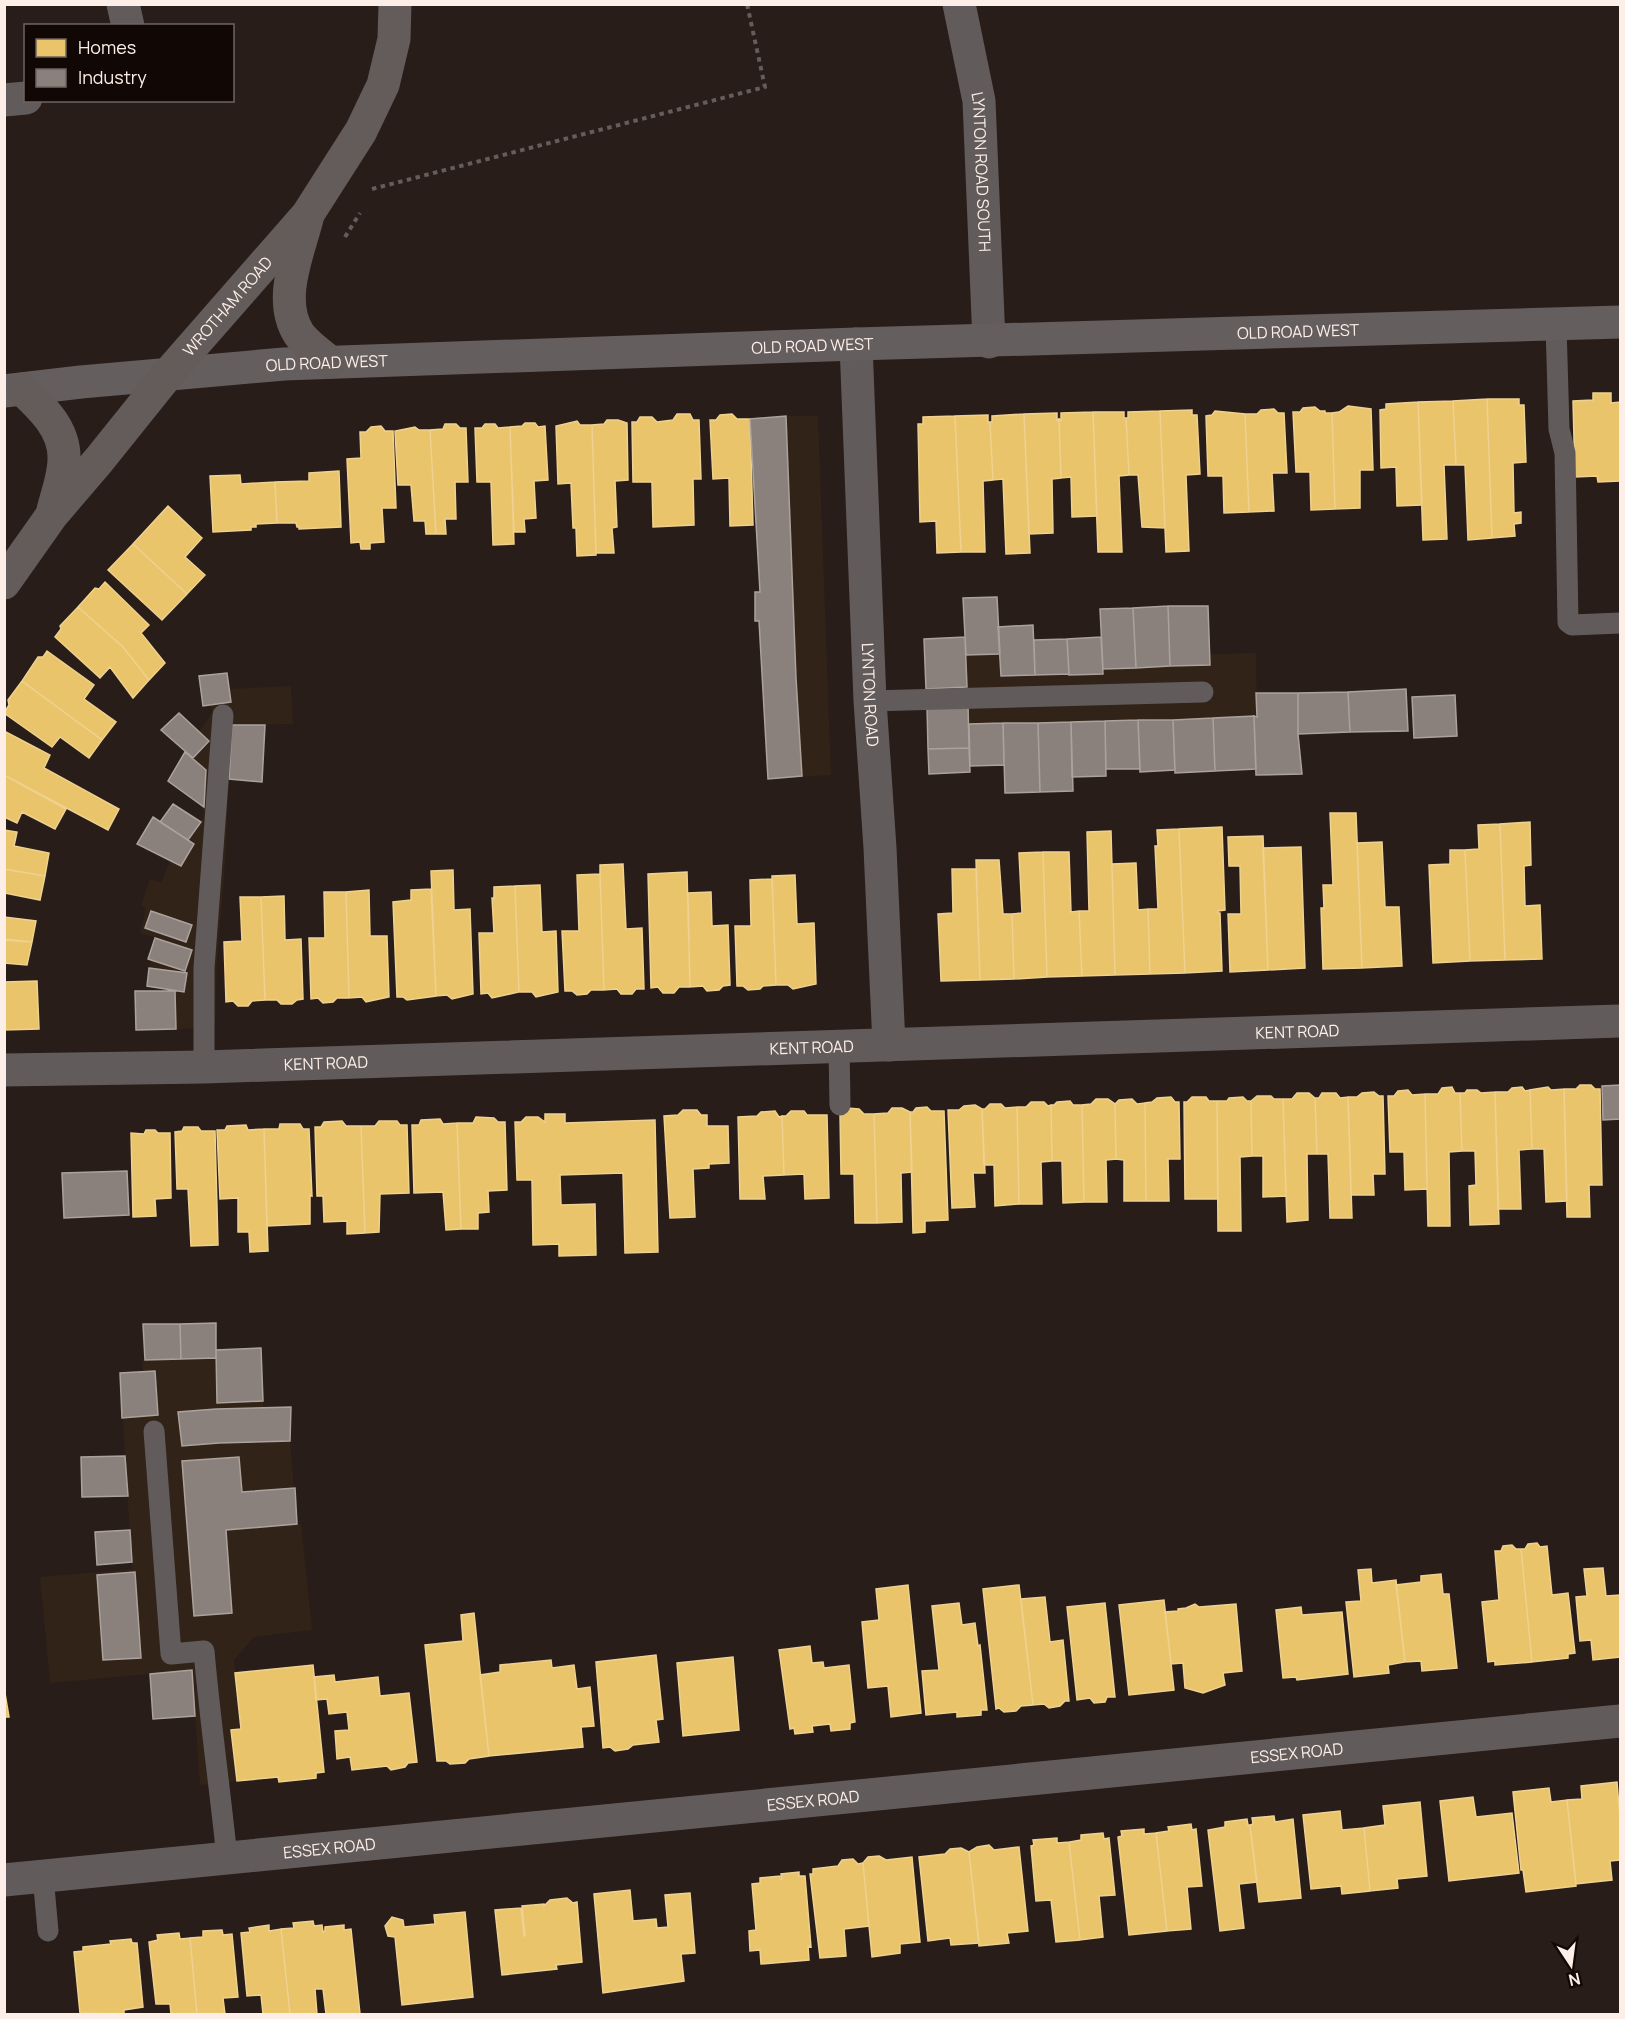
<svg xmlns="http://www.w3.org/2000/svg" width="1625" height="2019" viewBox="0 0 1625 2019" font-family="Manrope,sans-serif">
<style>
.industrial{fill:#322319}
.homes{fill:#e9c46a;stroke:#efd190;stroke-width:1.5}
.industry{fill:#8a817c;stroke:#aca29c;stroke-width:1.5}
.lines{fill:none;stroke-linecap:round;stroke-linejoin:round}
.path{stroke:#645d5a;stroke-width:4;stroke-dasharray:4.5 4.5;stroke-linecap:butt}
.service{stroke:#615c5b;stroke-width:21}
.minor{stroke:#615c5b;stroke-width:33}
.secondary{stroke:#645e5e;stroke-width:33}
.primary{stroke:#645c5a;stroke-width:33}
.labels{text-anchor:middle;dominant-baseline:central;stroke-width:6;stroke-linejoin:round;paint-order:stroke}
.street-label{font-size:16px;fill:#fdeee7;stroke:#110805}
</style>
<rect width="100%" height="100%" fill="#281d18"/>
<path class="industrial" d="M786 416H818L831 775 768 779 759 622 755 621V592L760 591 750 419Z
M1256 653 1257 717 969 724 968 704 926 689 967 687 966 655 1000 654 1001 676 1103 674V669L1210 665V654Z
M291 686 293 724 232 725 224 879 217 959 215 1028 176 1029 175 991 147 986 151 960 148 959 155 938 140 933 146 908 141 906 150 879 161 883 170 861 181 866 194 844 188 840 203 818 206 770 193 758 209 742 199 732 212 713 211 705 231 702 229 689Z
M216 1358 217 1403 263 1401 264 1408 291 1407 290 1441 297 1524H301L312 1630 254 1637 234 1660 241 1729 231 1730 237 1781 200 1785 192 1670 50 1683 40 1577 132 1569 120 1373 143 1371 142 1360Z"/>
<path class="homes" d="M1593 393H1611V403L1620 402V481L1598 482 1597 476 1575 477 1573 401 1593 400Z
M1487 399 1492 538 1468 540 1465 465H1456L1453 401Z
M1487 399H1519V405H1524L1526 462 1513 463 1514 513 1521 512V523L1514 524 1515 536 1492 538Z
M1453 401 1456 465H1444L1447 539 1423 540 1418 402Z
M1418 402 1422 505 1397 506 1396 467 1381 468 1380 410 1386 409V404Z
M1348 406 1371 409 1373 470H1360V508L1335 509 1332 413 1339 412Z
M1315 407 1320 411H1325V413H1332L1335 509 1311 510 1310 472H1296L1293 412H1300L1303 408Z
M1274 409 1278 413H1284L1287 473H1272L1274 511 1249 512 1245 414H1257L1261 410Z
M1192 410V415H1197L1200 474 1186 475 1189 551 1166 552 1160 411Z
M1160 411 1165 528 1142 527 1138 475H1129L1126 418H1128V412Z
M1215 411 1245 414 1249 512 1224 513 1223 476H1208L1206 416 1212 415Z
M1093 412 1097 516 1072 517 1071 477 1061 478 1059 419 1061 420V413Z
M1093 412H1124V418H1126L1129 475 1119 476 1122 552H1098Z
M1057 413V420L1059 419 1061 478 1052 479 1053 533 1029 534 1024 414Z
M677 414H690L693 420H699L701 479H693L694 525 653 527 652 482H633L632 422H637L640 417H652L657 422 673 420Z
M732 414 737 419H750L753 525 730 526 729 478 713 479 710 420H716L720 415Z
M1024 414 1030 553 1006 554 1003 479 993 480 990 422H992V416Z
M988 415V422H990L993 480 983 481 985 552H961L955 416Z
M955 416 961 552 937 553 936 521 920 522 918 424H923V417Z
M607 420H618L627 423 628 480 615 481 617 527 612 528 614 553H596L592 425 604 424Z
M577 421 580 425H592L596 555 577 556 576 528H573L571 483 558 484 556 426Z
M525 423H535L538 427 545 426 548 480 534 481 536 518 524 519 525 532H514L510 427 522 426Z
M445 424H456L460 428H466L468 482H455L456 519H445L446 534H436L430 430 443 429Z
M485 424H495L498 428 510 427 514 544 493 545 491 482H477L475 428H482Z
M381 426 385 431H393L396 508H382L384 542 370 543V549H361L360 542 351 543 347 459 361 458 360 432H366L371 427Z
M415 427 419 430H430L436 534H426L425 521H414L411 485H398L395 431Z
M339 471 341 527 299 529V527H297L296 523H277L275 482 309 481V473Z
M240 475 241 484 275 482 277 523 256 524V527H251V530L213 532 210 476Z
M168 506 202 538 185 557 205 575 187 594 133 544Z
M133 544 187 594 162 620 108 570Z
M105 582 149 625 141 633 165 663 149 680 123 647 78 607 95 588 99 589Z
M78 607 123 647 149 680 133 698 110 667 100 678 55 637 61 629 60 626Z
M47 651 94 685 84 699 116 722 102 740 22 681 38 657H43Z
M22 681 102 740 89 758 60 737 52 747 4 713 9 705 8 700Z
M4 731 50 755 44 768 119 809 108 830 4 775Z
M4 775 66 809 55 829 22 812 17 823 4 817Z
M1330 813H1356L1362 968 1323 969 1321 908H1324L1323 885H1333Z
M1530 822 1531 865 1524 866 1525 906 1540 905 1542 959 1505 960 1500 824Z
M1500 824 1505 960 1470 961 1465 850 1479 849 1478 825Z
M1222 827 1225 910 1218 911V913H1220L1222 971 1185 973 1179 829Z
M1179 829 1185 973 1150 974 1148 909H1158L1155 846H1158L1157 830Z
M4 830 17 832 14 846 49 853 45 876 4 869Z
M1111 831 1115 975 1082 976 1079 911H1089L1087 832Z
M1263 836 1268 970 1230 972 1228 914H1241L1240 866H1229L1228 837Z
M1382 842 1385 907H1399L1402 966 1362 968 1357 843Z
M1301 847 1305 968 1268 970 1263 848Z
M1450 850H1465L1470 961 1433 963 1429 865 1450 864Z
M1043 852H1069L1071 912 1079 911 1082 976 1047 977Z
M1043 852 1047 977 1014 979 1012 914 1022 913 1019 853Z
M976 860H999L1003 914H1012L1014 979 980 980Z
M1136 863 1138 910 1148 909 1150 974 1115 975 1112 864Z
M623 864 626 929 642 928 644 989H636L632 994H621L617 989 604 990 600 874V865Z
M4 869 45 876 40 900 4 893Z
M952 869H976L980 980 941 981 938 914 953 913Z
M453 870 454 910 470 909 473 994 452 999 447 995 436 996 431 871Z
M687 872 690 987H679L674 993H663L658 987 651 988 648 874Z
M600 874 604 990H591L587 994 577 995 572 991H565L562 931H579L577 875Z
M795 875 797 924 814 923 816 984 793 989 788 985H776L772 876Z
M772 879 776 985 763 986 760 989 748 990 743 986H737L735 926H751L750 880Z
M540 885 542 932 556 931 558 992 536 997 532 992H519L515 886Z
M515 886 519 992 492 998 488 993 481 994 479 933H494L492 898H494V887Z
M431 889 436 996 407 1000 403 997H397L393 902 411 900V890Z
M369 890 370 936H387L389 997 366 1002 362 997 349 998 346 892Z
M324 892H346L349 998H337L333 1002 323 1003 318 998 311 999 309 938H325Z
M711 892 712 926 728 925 730 985 723 986 719 990 707 991 703 986 690 987 688 893Z
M284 896 285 940 301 939 303 999 297 1000 292 1004H281L277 1000H265L261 897Z
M240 897H261L265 1000 252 1001 248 1006H238L233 1001 226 1002 224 942 242 941Z
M4 917 36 921 32 942 4 940Z
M4 939 32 942 27 965 4 963Z
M37 981 39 1029 4 1030V982Z
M1580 1085H1591L1595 1089H1600L1602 1185H1589L1590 1217H1567L1564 1089H1576Z
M1452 1087 1455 1093H1460L1462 1151 1449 1152 1450 1226H1428L1425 1094H1438L1442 1088Z
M1522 1087 1525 1091 1530 1090 1532 1149 1519 1150 1521 1209H1498L1495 1092H1508L1512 1088Z
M1548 1087 1551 1090 1564 1089 1567 1201 1546 1202 1544 1149H1532L1530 1090Z
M1408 1090 1412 1095 1425 1094 1427 1189 1405 1190 1404 1152H1390L1388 1096H1394L1398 1091Z
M1467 1090H1477L1481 1093 1495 1092 1499 1224 1470 1225 1469 1186 1476 1185 1475 1151H1462L1460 1093H1465Z
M1374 1092 1379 1096H1383L1385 1174H1373L1374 1195H1351L1348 1097H1357L1362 1093Z
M1297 1093H1309L1315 1098 1317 1154H1307L1308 1220 1287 1222 1283 1099H1292Z
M1322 1093H1336L1340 1098 1348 1097 1352 1218H1330L1328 1154H1317L1315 1098H1319Z
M1257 1096H1271L1274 1099H1283L1286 1196 1263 1197V1156H1252L1251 1101Z
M1171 1097 1175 1102H1179L1180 1159H1168L1169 1201H1146L1145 1103 1152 1102 1157 1098Z
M1192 1097H1206L1209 1101H1217L1218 1199H1185L1184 1102H1187Z
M1243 1097 1247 1101H1251L1252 1156 1240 1157 1241 1231H1218L1217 1101H1227L1229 1098Z
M1096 1099H1108L1115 1104 1116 1159 1106 1160 1107 1202H1084L1082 1105 1091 1104Z
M1132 1099 1137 1104 1145 1103 1146 1201H1124V1160L1116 1159 1115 1104 1119 1100Z
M1070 1101 1073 1105H1082L1084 1202 1063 1203 1062 1161H1052L1051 1105H1054L1057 1102Z
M1031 1102H1044L1048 1106 1051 1105 1052 1161 1041 1162 1042 1204H1019L1017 1107H1026Z
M990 1104H1001L1005 1108 1017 1107 1019 1204 995 1206 994 1165H984L982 1109H985Z
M975 1105 982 1109 985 1173H973L975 1207 952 1208 948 1110H959L964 1106Z
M927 1107 931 1111H944L948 1220 925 1221V1232L913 1233 910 1112H913L916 1108Z
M847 1108 859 1109 864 1114H874L877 1223H855L854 1174H841L840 1114Z
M892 1108H902L910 1112 912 1172 901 1173 902 1222 877 1223 874 1114 888 1113Z
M683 1110H697L701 1115H707V1126H728L729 1163 709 1164V1168L693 1169 695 1217 670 1218 664 1116 678 1115Z
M775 1111 779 1117 782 1116 784 1175 763 1176 765 1199H740L738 1117 757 1116 761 1112Z
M791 1111H804L807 1115H827L829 1198 805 1199 804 1174 784 1175 782 1116H786Z
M545 1114H565V1123L655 1120 658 1252 625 1253 623 1173 560 1175 561 1205 595 1204 596 1255 559 1256V1244L533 1245 532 1180H517L515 1122H521L526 1117H538L545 1122Z
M476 1117 494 1118 498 1122H505L507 1190 488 1191 489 1212 478 1213V1229H461L457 1123H473Z
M440 1119 443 1124 457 1123 461 1229 446 1230 443 1192 414 1193 412 1125H419L421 1120Z
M342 1121 346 1126H361L365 1233 347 1234V1221L324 1222 323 1196H317L315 1127H321L324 1122Z
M379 1121H397L400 1125H407L409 1193 380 1194 379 1232 365 1233 361 1126H375Z
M280 1124H300L303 1129H309L312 1196 310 1195V1224L267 1226 264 1129H279Z
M246 1125 248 1130 264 1129 268 1251 250 1252 249 1232H238V1198L220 1199 217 1130H225L227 1126Z
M184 1127H198L201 1131H215L218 1245 191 1246 188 1189H177L175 1132 182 1131Z
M146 1130H155L158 1133H170L171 1198 155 1199 156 1216 133 1217 131 1133 144 1134Z
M1537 1543 1540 1547 1547 1546 1552 1595 1568 1593 1575 1653 1568 1654V1658L1532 1662 1521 1549H1525L1528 1544Z
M1512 1545 1516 1549H1521L1532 1662 1495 1665V1661L1488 1662 1482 1602 1499 1600 1495 1551H1501L1503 1546Z
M1603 1568 1606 1596 1620 1595V1657L1593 1660 1591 1640 1580 1641 1576 1597 1587 1596 1584 1569Z
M1371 1569 1372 1583 1396 1580 1405 1662 1388 1665 1389 1673 1354 1677 1346 1602 1361 1601 1358 1570Z
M1441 1574 1443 1594H1449L1457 1668 1422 1671 1421 1661 1405 1662 1396 1585 1421 1582V1576Z
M908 1585 921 1713 891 1717 888 1686 868 1688 862 1622 879 1620 876 1589Z
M1019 1585 1033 1705 1021 1706 1016 1711 1004 1712 999 1708 996 1709 983 1589Z
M1045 1597 1050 1642 1063 1640 1069 1701H1065L1060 1706 1049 1708 1044 1704 1033 1705 1021 1599Z
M1164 1600 1174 1690 1129 1695 1119 1605Z
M959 1603 962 1625 975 1623 978 1646 980 1645 987 1710H981V1715L957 1717V1712L926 1715 922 1671 939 1670 932 1606Z
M1105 1603 1115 1697H1107L1105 1702 1094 1703 1090 1698 1077 1700 1067 1607Z
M1195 1604 1199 1607 1236 1604 1242 1671 1223 1673 1225 1685 1203 1693 1185 1688 1183 1663 1171 1664 1165 1612 1178 1611V1609L1186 1608Z
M1301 1607 1302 1615 1342 1612 1348 1674 1297 1680 1296 1677 1283 1678 1276 1610Z
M474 1613 489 1756 469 1759 465 1763 450 1764 446 1761H437L425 1645 463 1641 461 1615Z
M810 1646 812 1663 823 1662 824 1668 849 1665 855 1722 850 1723V1729L831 1731 830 1724 812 1726 813 1732 795 1734 794 1728 790 1729 779 1650Z
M656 1655 663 1719 656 1720 659 1742 633 1745 628 1749 615 1751 610 1747 603 1748 596 1662Z
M733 1657 739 1730 683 1736 677 1663Z
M551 1660 552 1668 574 1665 577 1689 590 1687 594 1726 581 1727 583 1747 489 1756 480 1675 500 1672V1665Z
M313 1665 324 1772 316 1773V1778L279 1782 278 1777 237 1781 231 1730 241 1729 235 1673Z
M334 1675 335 1682 378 1677 380 1696 409 1693 417 1762 408 1763 405 1767 391 1770 387 1766 352 1770 350 1757 337 1759 335 1731 349 1730 347 1712 329 1714 327 1699 316 1700 314 1677Z
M4 1687 9 1717H4Z
M1617 1782 1620 1819V1860L1610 1861 1612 1880 1576 1884 1567 1800 1582 1799 1581 1786Z
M1549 1788 1551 1802 1567 1800 1576 1886 1526 1892 1523 1870H1521L1513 1792Z
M1473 1797 1476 1817 1512 1813 1519 1873 1449 1881 1440 1801Z
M1420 1802 1427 1876 1397 1879 1398 1888 1370 1891 1364 1828 1385 1825 1383 1806Z
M1340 1811 1342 1830 1364 1828 1370 1891 1342 1894 1341 1886 1311 1889 1303 1815Z
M1274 1816 1275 1822 1293 1819 1301 1898 1259 1902 1250 1825 1253 1824 1252 1818Z
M1247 1819 1248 1825H1250L1257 1882 1239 1884 1244 1928 1220 1931 1208 1830 1225 1827V1822Z
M1191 1824 1192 1830 1196 1829 1202 1886 1187 1887 1191 1929 1167 1931 1156 1833 1169 1831 1168 1827Z
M1144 1829V1834L1156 1833 1167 1931 1129 1935 1118 1837 1122 1836 1121 1831Z
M1103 1833 1104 1839 1109 1838 1115 1895 1099 1896 1103 1937 1080 1940 1069 1842 1081 1840V1835Z
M1057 1838V1843L1069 1842 1080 1940 1056 1942 1051 1900 1036 1901 1031 1846 1034 1845 1033 1840Z
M989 1845 994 1850 1019 1847 1028 1931 1007 1933 1009 1943 979 1946 969 1852 977 1847Z
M961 1848 969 1852 979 1943 951 1945 950 1938 928 1941 919 1857 945 1854 950 1849Z
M879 1856 886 1860 912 1857 920 1942 900 1944V1953L872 1957 863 1863 868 1857Z
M853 1859 858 1864 863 1863 869 1926 844 1929 846 1956 820 1958 810 1874H813V1869L838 1866 842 1860Z
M799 1872V1876H805L811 1947 808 1946 809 1960 761 1964 760 1950 750 1951 749 1931 756 1930 752 1884 760 1883V1878L780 1876V1879H782L781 1874Z
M630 1890 633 1921 656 1919 657 1928 668 1927 665 1895 690 1893 695 1953 681 1954 684 1981 603 1993 594 1894Z
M567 1898 573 1903 577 1902 582 1962 556 1965 557 1969 502 1975 495 1910 521 1908 524 1936 525 1935 522 1906 544 1904V1906L550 1900Z
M465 1912 473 1997 402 2005 395 1937 388 1936 385 1926 392 1917 403 1920 404 1927 435 1924 434 1915Z
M313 1921 314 1926 322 1925 323 1932 325 1931V1927L344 1925V1930L351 1929 360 2014H326L323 1989H315L317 2014H290L281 1929 294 1928 293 1923Z
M269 1925V1931L281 1929 290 2014H263L261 1995 247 1996 241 1933 250 1932 249 1928Z
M222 1930 223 1935 232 1934 238 1997 223 1998 225 2014H197L190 1938 203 1937V1931Z
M179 1933 180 1939 190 1938 197 2014H171L170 2004H156L149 1942 158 1940 157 1935Z
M131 1939 132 1943H137L143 2007 124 2010V2014L80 2013 74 1952 83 1951V1947L111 1944 110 1941Z"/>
<path class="industry" d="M786 416 796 678 802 776 768 779 759 621H755V592H760L750 419Z
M997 597 1000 654 966 655 963 598Z
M1168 606 1170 666 1136 668 1133 608Z
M1168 606H1208L1210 665 1170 666Z
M1133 608 1136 668 1103 669 1100 609Z
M1033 625 1035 675 1001 676 998 627Z
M965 637 967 687 926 689 924 639Z
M1101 637 1103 674 1069 675 1067 639Z
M1067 639 1069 674 1035 675 1034 640Z
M227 673 231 702 203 706 199 676Z
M1406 689 1408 731 1350 732 1348 692Z
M1348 692 1350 732 1298 734V693Z
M1256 693H1298V734L1302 774 1256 775 1254 716 1257 717Z
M1455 695 1457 736 1414 738 1412 697Z
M968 704 969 748 928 749 927 706Z
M179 713 209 741 193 758 161 730Z
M1254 716 1256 769 1215 771 1213 718Z
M1213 718 1215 771 1175 773 1173 720Z
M1138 720H1173L1175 770 1140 772Z
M1138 720 1140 769H1106L1105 721Z
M1105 721 1106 776 1072 777 1071 722Z
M1071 722 1073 791 1040 792 1038 723Z
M1003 723H1038L1040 792 1005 793Z
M1003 723 1004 765 970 766 969 724Z
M232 725H265L262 782 229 779Z
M969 748 970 772 929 774 928 749Z
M185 752 206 770 204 807 168 781Z
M173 804 201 822 188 840 160 822Z
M153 817 194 844 181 866 137 844Z
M151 911 192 925 186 942 145 928Z
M155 938 192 950 185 971 148 959Z
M149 968 187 973 184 992 147 986Z
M135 991H175L176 1029 136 1030Z
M1620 1085V1119L1603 1120 1602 1086Z
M127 1171 129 1215 64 1218 62 1173Z
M216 1323V1358L181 1359 180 1324Z
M143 1324H180L181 1359 145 1360Z
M261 1348 263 1401 217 1403 216 1350Z
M155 1371 158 1415 122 1418 120 1373Z
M291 1407 290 1441 219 1443 182 1446 178 1412 216 1409Z
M125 1456 128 1496 82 1497 81 1457Z
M239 1457 242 1492 295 1488 297 1524 226 1530 232 1613 194 1616 182 1461Z
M130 1530 132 1562 97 1565 95 1532Z
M135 1572 141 1658 103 1660 97 1575Z
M192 1670 195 1716 153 1719 150 1674Z"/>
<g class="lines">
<path class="path" d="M372 189 765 87 747 4
M345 237 360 213"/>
<path class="service" d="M1556 324 1559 429 1565 453 1568 622 1572 625 1620 623
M870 701 1203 692
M839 1047 840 1105
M204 1067V968L223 715
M154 1431 171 1654 204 1651C210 1720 220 1789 227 1858
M43 1876 48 1931"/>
<g class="minor">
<path d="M123 4 128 26"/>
<path id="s1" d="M959 4 979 101 989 342"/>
<path d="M4 100 26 98"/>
<path id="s2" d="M856 344 870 701 880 848 889 1045"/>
<path id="s3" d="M4 1070 204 1067 1620 1021"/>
<path id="s4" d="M4 1880 1620 1721"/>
</g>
<path class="secondary" id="s5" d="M4 391 81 382 284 364 856 344 1620 322"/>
<g class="primary">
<path d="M307 219C298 254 277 300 299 334 306 344 320 354 330 362"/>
<path d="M22 389C42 408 65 429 64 459 64 476 57 494 53 510"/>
<path id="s6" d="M4 583 52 515 99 460 168 374 308 214 361 131 383 85 394 39 395 4"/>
</g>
</g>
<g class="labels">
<g class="street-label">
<text stroke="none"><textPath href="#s1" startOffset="170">LYNTON ROAD SOUTH</textPath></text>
<text stroke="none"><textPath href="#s6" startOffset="356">WROTHAM ROAD</textPath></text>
<text stroke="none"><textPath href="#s5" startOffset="1296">OLD ROAD WEST</textPath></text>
<text stroke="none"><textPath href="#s5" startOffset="810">OLD ROAD WEST</textPath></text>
<text stroke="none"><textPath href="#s5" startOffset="324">OLD ROAD WEST</textPath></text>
<text stroke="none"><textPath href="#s2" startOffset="351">LYNTON ROAD</textPath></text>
<text stroke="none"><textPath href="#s3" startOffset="1294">KENT ROAD</textPath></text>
<text stroke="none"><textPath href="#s3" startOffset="808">KENT ROAD</textPath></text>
<text stroke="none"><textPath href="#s3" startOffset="322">KENT ROAD</textPath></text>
<text stroke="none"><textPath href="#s4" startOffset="1299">ESSEX ROAD</textPath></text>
<text stroke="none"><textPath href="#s4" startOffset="813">ESSEX ROAD</textPath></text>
<text stroke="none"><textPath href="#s4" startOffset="327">ESSEX ROAD</textPath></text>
</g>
</g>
<rect width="1625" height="2019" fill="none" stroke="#fdeee7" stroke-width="12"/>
<rect x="24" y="24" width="210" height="78" fill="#110805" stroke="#6f645f" stroke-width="1.5"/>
<rect x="36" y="39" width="30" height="18" fill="#e9c46a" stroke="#6f645f" stroke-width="1.5"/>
<text x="78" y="54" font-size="18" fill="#fdeee7">Homes</text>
<rect x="36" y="69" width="30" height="18" fill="#8a817c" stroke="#6f645f" stroke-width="1.5"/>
<text x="78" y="84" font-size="18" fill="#fdeee7">Industry</text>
<g transform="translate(1571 1965) rotate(167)" stroke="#110805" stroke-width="4.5" paint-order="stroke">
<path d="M0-4.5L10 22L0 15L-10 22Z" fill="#fdeee7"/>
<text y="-9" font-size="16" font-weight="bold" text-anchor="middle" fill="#fdeee7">N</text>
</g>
</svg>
